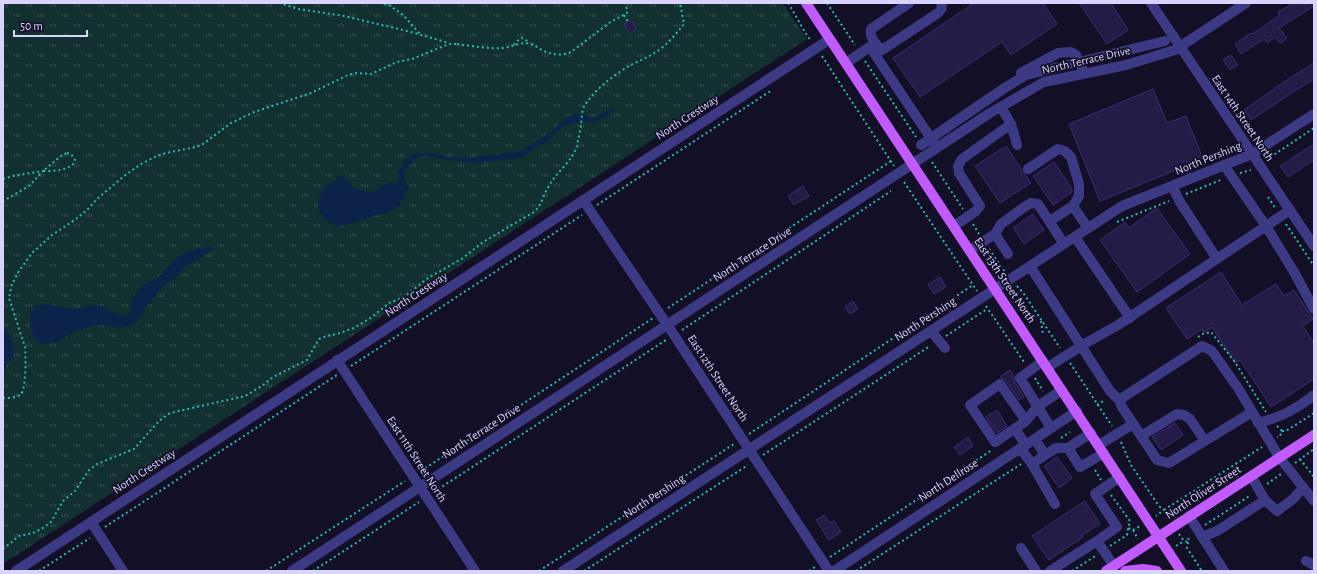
<svg xmlns="http://www.w3.org/2000/svg" width="1317" height="574" viewBox="0 0 1317 574" font-family="'Alegreya Sans',sans-serif">
<style>
.grass{fill:url(#grass-tufts)}
.water{fill:#0c2248}
.building{fill:#241b47;stroke:#3b2d73}
.lines{fill:none;stroke-linecap:round;stroke-linejoin:round}
.path{stroke:#2fb8b0;stroke-width:2;stroke-dasharray:2 3;stroke-linecap:butt}
.minor{stroke:#3d3a85;stroke-width:10}
.major{stroke:#c25bff;stroke-width:10}
.labels{text-anchor:middle;dominant-baseline:central;stroke-width:3.5;stroke-linejoin:round;paint-order:stroke}
.street-label{font-size:12px;fill:#d9d4ff;stroke:#130f26}
</style>
<defs>
<pattern id="grass-tufts" width="24" height="20" patternUnits="userSpaceOnUse"><rect width="24" height="20" fill="#12302f"/><path d="M3 7l-1-3M5 7V3M7 7l1-3M15 17l-1-3M17 17v-4M19 17l1-3" fill="none" stroke="#344d4e"/></pattern>
</defs>
<rect width="100%" height="100%" fill="#130f26"/>
<path class="grass" d="M3 3H783L807 39 3 564Z"/>
<path class="water" d="M615 108 613 112 594 123 588 122H578L563 126 545 143 535 148 522 158 476 163 441 159 427 156 417 157 414 160V162L409 165 404 172V178L408 188C403 199 399 211 386 213 379 215 373 214 368 219L337 227C331 223 321 217 319 210 315 196 330 180 342 176L351 183V187C355 189 370 193 374 191 379 190 383 184 388 183 392 182 395 183 398 182L399 169 401 167 405 159 415 154 423 153H433L449 157 466 158 519 152 552 131 568 116 575 114 594 118 607 111Z
M212 246 213 248 198 260 182 268 180 273 165 285 147 306 137 322 124 328 102 325 91 326 69 334 62 340 44 344H41L36 340 33 334 30 326V312C33 309 35 306 40 305 51 303 62 308 73 309 83 309 93 303 103 306 107 306 108 309 110 311 113 313 121 316 125 315 134 314 129 306 132 300 133 296 137 292 140 288 145 282 153 281 158 277 165 272 169 264 175 259 186 250 199 250 212 246Z
M3 326C11 333 13 346 13 356L6 366 3 377Z"/>
<path class="building" d="M974 3H1043L1057 24 1011 55 1002 42 920 97 893 58Z
M1079 3H1111L1128 30 1107 44Z
M1294 3H1314V6L1279 28 1287 38 1280 43 1275 37 1267 43 1264 39 1241 54 1235 44 1251 33 1252 34 1280 15 1278 12Z
M631 20 636 29 630 34 624 24Z
M1231 55 1238 65 1230 70 1223 60Z
M1314 63V79L1290 94 1251 120 1244 110 1290 78Z
M1153 89 1167 123 1186 116 1203 159 1100 201 1069 124Z
M1314 144V160L1288 177 1280 166Z
M1006 146 1031 183 1000 203 975 166Z
M1054 162 1072 189V192L1053 205 1033 176Z
M803 186 809 196 794 205 788 196Z
M1157 208 1190 254 1137 292 1100 240 1125 222 1129 228Z
M1033 214 1044 230 1024 244 1013 228Z
M1221 272 1242 305 1276 284 1284 296 1294 290 1313 319 1303 326 1314 343V379L1271 407 1240 360 1235 363 1212 327 1204 332 1202 329 1187 339 1166 308Z
M940 277 946 287 934 294 928 284Z
M853 301 858 309 850 314 845 307Z
M1010 370 1014 377V381L1024 397 1019 400 1005 380 1000 377Z
M997 410 1007 426 997 433 986 417Z
M1175 423 1183 435 1161 450 1152 437Z
M968 437 973 446 960 455 954 447Z
M1057 457 1072 478 1059 488 1044 466Z
M1085 501 1100 524 1082 535 1083 537 1049 560 1032 536Z
M824 515 830 523 834 521 841 532 829 540 816 520Z"/>
<g class="lines">
<path class="path" d="M279 3 298 9 344 16 411 32 449 43
M379 3 389 5 403 15 420 34
M788 3C796 15 802 29 811 41
M827 3 855 45
M624 15 628 22
M457 44C473 46 488 49 503 48 513 47 521 41 531 44 535 45 538 48 542 50 551 55 562 56 571 52L609 23 627 13V9L625 3
M514 45C522 36 520 36 530 43
M822 56 894 166
M865 61 916 137
M67 153 71 154 75 160 74 163C67 171 53 171 43 171L62 155Z
M1266 160 1314 128
M932 162 963 209
M1240 173 1251 170
M3 179 13 176 43 171 29 186 3 201
M904 182 977 291
M1186 194 1223 179
M1268 197 1276 209
M597 205 772 90
M1117 222 1169 201
M973 224 979 234
M1286 224 1314 266
M989 249 1005 272
M1017 286 1024 294 1060 348
M986 306 1024 362
M668 308 891 161
M1041 321 1043 335
M682 330 891 191
M946 336 987 309
M1198 337 1202 334 1211 332 1235 362 1266 412
M1070 363 1112 426
M351 366 582 215
M1035 378 1043 391
M3 398C9 398 17 398 21 394 26 389 26 355 25 347L9 298 12 284 19 271 32 253 52 235 76 219 87 210 97 199 124 176 141 164 157 156 166 153 196 147 203 144 231 123 254 112 311 93 348 75 356 73 371 74 397 62 412 59 449 44H457
M1097 405 1105 400
M1277 426 1282 431 1280 436 1277 437
M1282 431H1286L1314 413
M749 434 973 285
M1061 438 1070 432
M1121 442 1131 465 1159 506 1164 510 1156 516
M763 455 930 346
M1300 459 1314 477
M1295 463 1314 449
M1095 470 1101 480
M421 471 653 318
M1267 484 1281 474
M434 492 666 340
M1111 495 1130 521 1128 528 1133 530 1138 539
M1170 518 1164 510 1262 447
M1205 525 1251 495
M105 527 337 375
M1133 530 1140 526
M1179 534 1184 541 1188 542 1189 535
M1188 542 1187 548 1202 571
M1110 546 1127 535 1128 528
M1176 546 1184 541
M3 549 19 536 33 533 43 528 51 522 63 501 75 491 89 470 97 464 134 449 159 421 170 413 245 396 262 386 273 377 307 360 319 339 327 336 337 334 354 328 372 317 389 303 404 297 428 278 463 258 483 242 534 212C542 205 543 195 549 186 556 172 572 162 577 146 578 139 580 132 581 125 582 117 581 109 587 102 597 88 614 75 629 66 638 61 647 58 656 52 667 45 676 34 684 24L680 3
M830 557 992 450
M39 571 90 538
M266 571 405 481
M313 571 419 502
M539 571 734 444
M584 571 748 465
M809 571 815 567
M856 571 1021 464
M1072 571 1097 555"/>
<path class="minor" d="M909 3 871 29C869 37 876 45 882 50L938 13C941 10 943 8 941 3
M1151 3 1314 246
M870 47 934 143
M846 63 874 44
M1021 73 1058 53 1071 52 1076 55 1082 68
M1011 124 1017 145
M921 145 1006 87 1026 75 1165 41
M1224 165 1266 226 1294 272 1314 309
M1028 169 1058 149 1065 151 1071 157 1079 184V196L1073 206
M1172 186 1180 202 1217 259
M583 200 674 335 829 571
M1050 221 1073 206 1088 228
M954 226 976 211 980 206 959 173 958 166 962 159 1011 124 1001 107
M995 234 1001 224 1026 206 1031 203 1038 204 1064 244
M1075 237 1130 318
M970 250 995 234 1008 254
M1030 266 1110 391 1119 400
M931 331 945 348
M337 360 475 571
M1043 361 1020 378 1051 428
M1048 367 1086 343 1118 325 1290 210
M1252 412 1169 463 1157 460 1122 407 1119 400 1202 346 1212 351 1238 388 1279 457 1314 501
M1026 421 995 442 970 405 1000 384 1026 421 1037 407 1062 390
M1258 423C1281 417 1295 410 1314 395
M1015 429 1026 445
M1091 433 1068 448 1080 467 1104 453
M1141 436 1177 414 1184 415 1190 419 1205 441
M1035 439 1045 455 1056 448H1068
M1099 445 1133 424
M1020 448 1032 464 1045 455
M1032 464 1055 504
M1265 500 1277 511 1293 499 1303 488
M1189 516 1224 571
M91 522 123 571
M1202 537 1217 531 1265 500 1251 476
M1021 548 1036 571
M1306 561 1314 565
M1114 566 1097 541 1117 527 1095 494 1120 477
M16 571 830 39
M292 571 990 113 1044 82 1126 65 1175 50 1246 3
M563 571 1122 206 1252 154 1314 114
M834 571 1077 411
M1050 571 1097 541"/>
<path class="major" d="M806 3 1181 571
M1106 571 1314 435
M1125 571 1143 569 1157 571"/>
</g>
<g class="labels">
<g class="street-label">
<text transform="translate(1086 60) rotate(-13)">North Terrace Drive</text>
<text transform="translate(687 117) rotate(-33)">North Crestway</text>
<text transform="translate(1243 118) rotate(56)">East 14th Street North</text>
<text transform="translate(1208 158) rotate(-22)">North Pershing</text>
<text transform="translate(752 254) rotate(-33)">North Terrace Drive</text>
<text transform="translate(1005 280) rotate(56)">East 13th Street North</text>
<text transform="translate(416 294) rotate(-33)">North Crestway</text>
<text transform="translate(925 319) rotate(-33)">North Pershing</text>
<text transform="translate(718 378) rotate(57)">East 12th Street North</text>
<text transform="translate(481 431) rotate(-33)">North Terrace Drive</text>
<text transform="translate(417 459) rotate(57)">East 11th Street North</text>
<text transform="translate(144 471) rotate(-33)">North Crestway</text>
<text transform="translate(948 480) rotate(-33)">North Dellrose</text>
<text transform="translate(1203 492) rotate(-33)">North Oliver Street</text>
<text transform="translate(654 496) rotate(-33)">North Pershing</text>
</g>
</g>
<rect width="1317" height="574" fill="none" stroke="#d9d4ff" stroke-width="8"/>
<path d="M14 30v6h73v-6" fill="none" stroke="#d9d4ff" stroke-width="2"/>
<text x="20" y="30" font-size="12" fill="#d9d4ff" stroke="#130f26" stroke-width="3" paint-order="stroke">50 m</text>
</svg>
